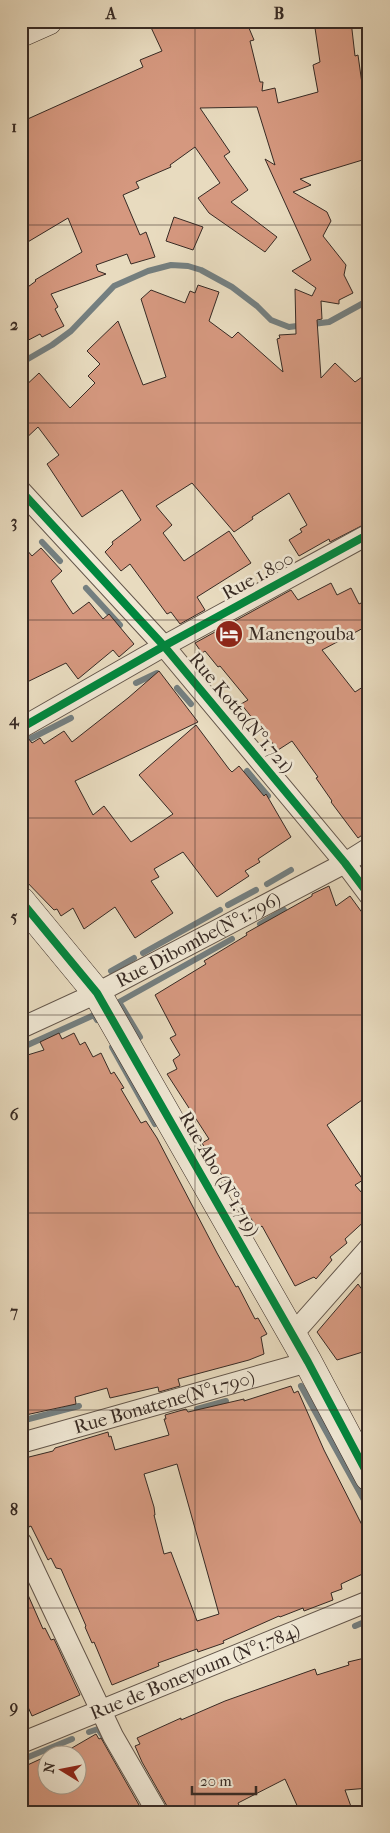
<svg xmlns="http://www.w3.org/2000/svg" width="390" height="1833" viewBox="0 0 390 1833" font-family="'IM FELL French Canon',serif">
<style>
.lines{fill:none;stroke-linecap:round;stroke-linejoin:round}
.stream{stroke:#747f80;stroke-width:6}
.building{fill:#d5987f;stroke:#372a24;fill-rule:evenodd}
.street-casing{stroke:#63564b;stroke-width:22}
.secondary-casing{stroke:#372a24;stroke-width:29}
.street{stroke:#f0e8d5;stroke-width:20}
.secondary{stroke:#f0e8d5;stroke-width:28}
.cycleway-casing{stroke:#f0e8d5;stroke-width:11}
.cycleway{stroke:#00873e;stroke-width:8}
.grid{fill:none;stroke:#372a24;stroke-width:1;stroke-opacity:0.55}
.labels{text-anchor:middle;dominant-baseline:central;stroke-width:5;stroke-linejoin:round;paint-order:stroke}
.street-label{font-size:19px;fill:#372a24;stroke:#f0e8d5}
.poi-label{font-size:19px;fill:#372a24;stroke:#f0e8d5;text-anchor:start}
.neatline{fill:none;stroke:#372a24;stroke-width:2}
.grid-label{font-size:16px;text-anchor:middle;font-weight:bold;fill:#372a24}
</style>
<rect width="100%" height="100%" fill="#e8dbbf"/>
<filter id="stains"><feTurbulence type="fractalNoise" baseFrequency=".004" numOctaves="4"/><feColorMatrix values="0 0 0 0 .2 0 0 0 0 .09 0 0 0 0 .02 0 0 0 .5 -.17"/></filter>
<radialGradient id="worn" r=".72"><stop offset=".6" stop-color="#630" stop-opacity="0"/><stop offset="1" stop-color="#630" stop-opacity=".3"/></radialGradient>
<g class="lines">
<path class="stream" d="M21 363 52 345 71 331 114 286 148 271 171 265 188 266 201 270 232 287 257 306 271 320 289 327 329 322 369 300
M42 542 60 561
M86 588 120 625
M136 683 157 673
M177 688 191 704
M22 743 71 718
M247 771 268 796
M267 884 291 870
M228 905 256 890
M260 924 284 910
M143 953 220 910
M111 971 134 958
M140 1037 119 1002 232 939
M112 1047 155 1124
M21 1048 94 1015 97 1020
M301 1386 369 1509
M197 1409 226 1401
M21 1421 79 1406
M355 1626 369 1620
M89 1732 98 1729 105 1739
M21 1760 72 1739"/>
</g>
<path class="building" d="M148 21H246L254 40 250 41 260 82H263L262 91 275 88 278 103 318 92 313 65 320 62 315 28 323 27V24L351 21 355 56 358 55 363 91H365L369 110V158L300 179 311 185 293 192 327 212 331 221 323 236 346 265 344 275 353 293 339 300V304L321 301 322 319 317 320 321 378 335 363 355 382 369 372V522L330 542 329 539 299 556 289 540 302 532 300 529 307 525 289 493 252 517 253 519 234 532 192 483 156 506 172 525 163 533 184 561 229 531 251 563 197 597 205 610 180 624 171 612 167 614 130 564 121 571 105 552 113 544 112 542 141 520 122 490 82 517 47 464 59 455 38 427 21 443V390L39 373 70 408 95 383 88 376 100 364 87 351 89 349 118 321 143 385 166 377 141 299 151 290 185 303 190 291 195 293 198 285 219 292 209 321 232 338 238 332 283 372 277 339 280 338 279 335 296 334 295 289 312 296 316 288 292 271 311 260 265 159 275 165 257 107 200 108 230 152 224 156 248 190 231 202 277 237 265 252 209 213 198 198 220 183 195 147 170 165 171 167 136 182 139 188 123 195 140 235 146 232 155 257 131 264 127 254 96 265 98 271 106 274 51 294 58 307 55 309 64 326 42 337 40 334 21 344V292L36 281 35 280 82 252 68 218 21 246V122L143 67 140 60 162 51Z
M174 217 203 227 193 250 166 241Z
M21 543 32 556 41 548 62 571 51 581 73 614 89 602 103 619 109 614 134 644 119 657 113 650 78 679 66 663 21 685Z
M331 583 337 595 351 588 359 604 369 599V625L322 650 355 692 369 683V830L358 838 331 802 332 801 316 778 318 777 292 741 278 750 241 704 248 700 220 666 218 667 205 651 202 653 195 643 291 590 298 600Z
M159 671 198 722 75 781 93 815 104 806 131 842 173 814 139 775 196 725 229 769 232 772 239 766 264 796 266 794 291 837 258 859 260 862 245 871 249 876 217 897 183 852 154 869 159 877 151 881 173 913 135 938 115 907 84 929 73 908 61 916 57 909 54 910 21 876V740L28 738 32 743 40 738 44 744 64 731 72 742 128 698Z
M329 886 336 906 350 896 369 922V1095L327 1125 363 1180 355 1185 369 1201V1217L345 1239 347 1243 330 1257 332 1260 316 1279 314 1277 295 1286 262 1226 258 1229 242 1205H240L202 1143 209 1139 167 1074 177 1069 173 1060 180 1055 170 1038 176 1035 155 995 206 964 204 961 247 935 246 933 312 896V894Z
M59 1033 62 1039 74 1033 80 1045 85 1042 93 1057 101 1053 111 1074 114 1072 124 1088 121 1089 141 1123 146 1121 157 1138 217 1253 236 1287 238 1286 255 1319 258 1318 267 1334 261 1337 264 1354 249 1360 178 1379 180 1386 159 1392 158 1387 110 1398 107 1388 75 1397 76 1404 21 1416V1057L44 1050 40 1042Z
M358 1284 369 1299V1350L337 1360 317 1332Z
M291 1386 294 1393 298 1391 324 1450 362 1525 369 1523V1571L341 1584 342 1589 331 1593 333 1600 304 1611 303 1608 280 1617 279 1616 223 1641 224 1643 198 1652 197 1649 158 1663 159 1666 112 1685 94 1642 92 1643 85 1627 86 1626 61 1569 56 1568 51 1558 48 1560 31 1526 29 1527 25 1512 21 1514V1459L53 1451 55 1448 108 1432 109 1437 111 1436 115 1450 169 1435 164 1419H166L165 1415 186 1409 188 1412 244 1399V1401ZM177 1464 219 1614 197 1621 171 1552 164 1554 154 1515H155L154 1507 144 1474Z
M21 1579 43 1629 45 1628 51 1640 54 1639 80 1695 32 1716 28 1707 21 1710Z
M369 1657V1788L345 1790 353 1812H300L285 1779 238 1803 242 1812H169L167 1806 142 1762 135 1746 140 1744 137 1738 181 1718V1720L225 1701 315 1669 317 1675 349 1665 348 1662Z
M96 1734 99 1739 101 1738 143 1812H21V1768L47 1756 48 1786H78V1756H58Z"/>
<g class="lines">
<defs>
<g id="street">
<path d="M21 491 164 646 345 863 369 895"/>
<path d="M21 728 164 646 369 534"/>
<path id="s1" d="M21 1028 97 993 345 863 369 848"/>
<path d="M292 1335 369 1248"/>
<path id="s2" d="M21 1443 308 1362"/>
<path d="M21 1542 113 1736 157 1812"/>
<path id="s3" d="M21 1743 369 1601"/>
</g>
<path id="secondary" d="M21 33 48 21
M21 901 97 993 308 1362 369 1477"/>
</defs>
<use href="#street" class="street-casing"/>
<use href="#secondary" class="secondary-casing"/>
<use href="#street" class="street"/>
<use href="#secondary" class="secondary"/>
<defs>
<path id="cycleway" d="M21 491 164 646 345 863 369 895
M21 728 164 646 369 534
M21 901 97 993 308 1362 369 1477"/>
</defs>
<use href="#cycleway" class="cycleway-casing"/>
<use href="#cycleway" class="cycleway"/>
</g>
<path class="grid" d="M195 21V1812M21 225H369M21 423H369M21 620H369M21 818H369M21 1015H369M21 1213H369M21 1410H369M21 1608H369"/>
<defs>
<symbol id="hotel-disc" viewBox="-11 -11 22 22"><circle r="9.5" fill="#8f2418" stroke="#f0e8d5"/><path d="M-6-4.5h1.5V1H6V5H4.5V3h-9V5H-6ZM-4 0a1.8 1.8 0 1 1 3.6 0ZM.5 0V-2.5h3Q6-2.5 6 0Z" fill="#fff"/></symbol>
</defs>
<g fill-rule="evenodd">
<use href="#hotel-disc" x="213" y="618" width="32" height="32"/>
</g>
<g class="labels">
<g class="street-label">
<text transform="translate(258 576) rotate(-29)">Rue 1.800</text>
<text transform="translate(241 713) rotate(50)">Rue Kotto(N°1.721)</text>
<text stroke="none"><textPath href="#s1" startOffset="198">Rue Dibombe(N°1.796)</textPath></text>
<text transform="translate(219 1174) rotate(60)">Rue Abo (N°1.719)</text>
<text stroke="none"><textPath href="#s2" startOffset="149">Rue Bonatene(N°1.790)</textPath></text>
<text stroke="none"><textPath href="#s3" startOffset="188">Rue de Boneyoum (N°1.784)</textPath></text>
</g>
<g class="poi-label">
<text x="248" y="634">Manengouba</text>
</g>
</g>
<rect width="390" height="1833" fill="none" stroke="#e8dbbf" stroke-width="55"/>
<g transform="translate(62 1770) rotate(280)"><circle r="24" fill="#f0e8d5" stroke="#a69c8e"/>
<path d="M0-4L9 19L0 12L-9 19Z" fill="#8f2418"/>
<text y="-8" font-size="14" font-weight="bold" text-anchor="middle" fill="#372a24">N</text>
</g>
<path d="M192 1786v8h64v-8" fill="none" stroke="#372a24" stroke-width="2.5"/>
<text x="200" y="1786" font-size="15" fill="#372a24" stroke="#f0e8d5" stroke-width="4" paint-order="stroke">20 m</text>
<rect x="28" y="28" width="334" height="1778" class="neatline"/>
<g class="grid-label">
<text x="111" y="19">A</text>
<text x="279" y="19">B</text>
<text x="14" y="132">1</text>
<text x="14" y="330">2</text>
<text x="14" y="527">3</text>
<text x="14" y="725">4</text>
<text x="14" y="922">5</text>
<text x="14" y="1120">6</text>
<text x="14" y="1317">7</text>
<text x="14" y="1515">8</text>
<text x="14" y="1712">9</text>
</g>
<rect width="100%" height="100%" filter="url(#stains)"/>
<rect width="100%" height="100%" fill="url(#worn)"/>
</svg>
